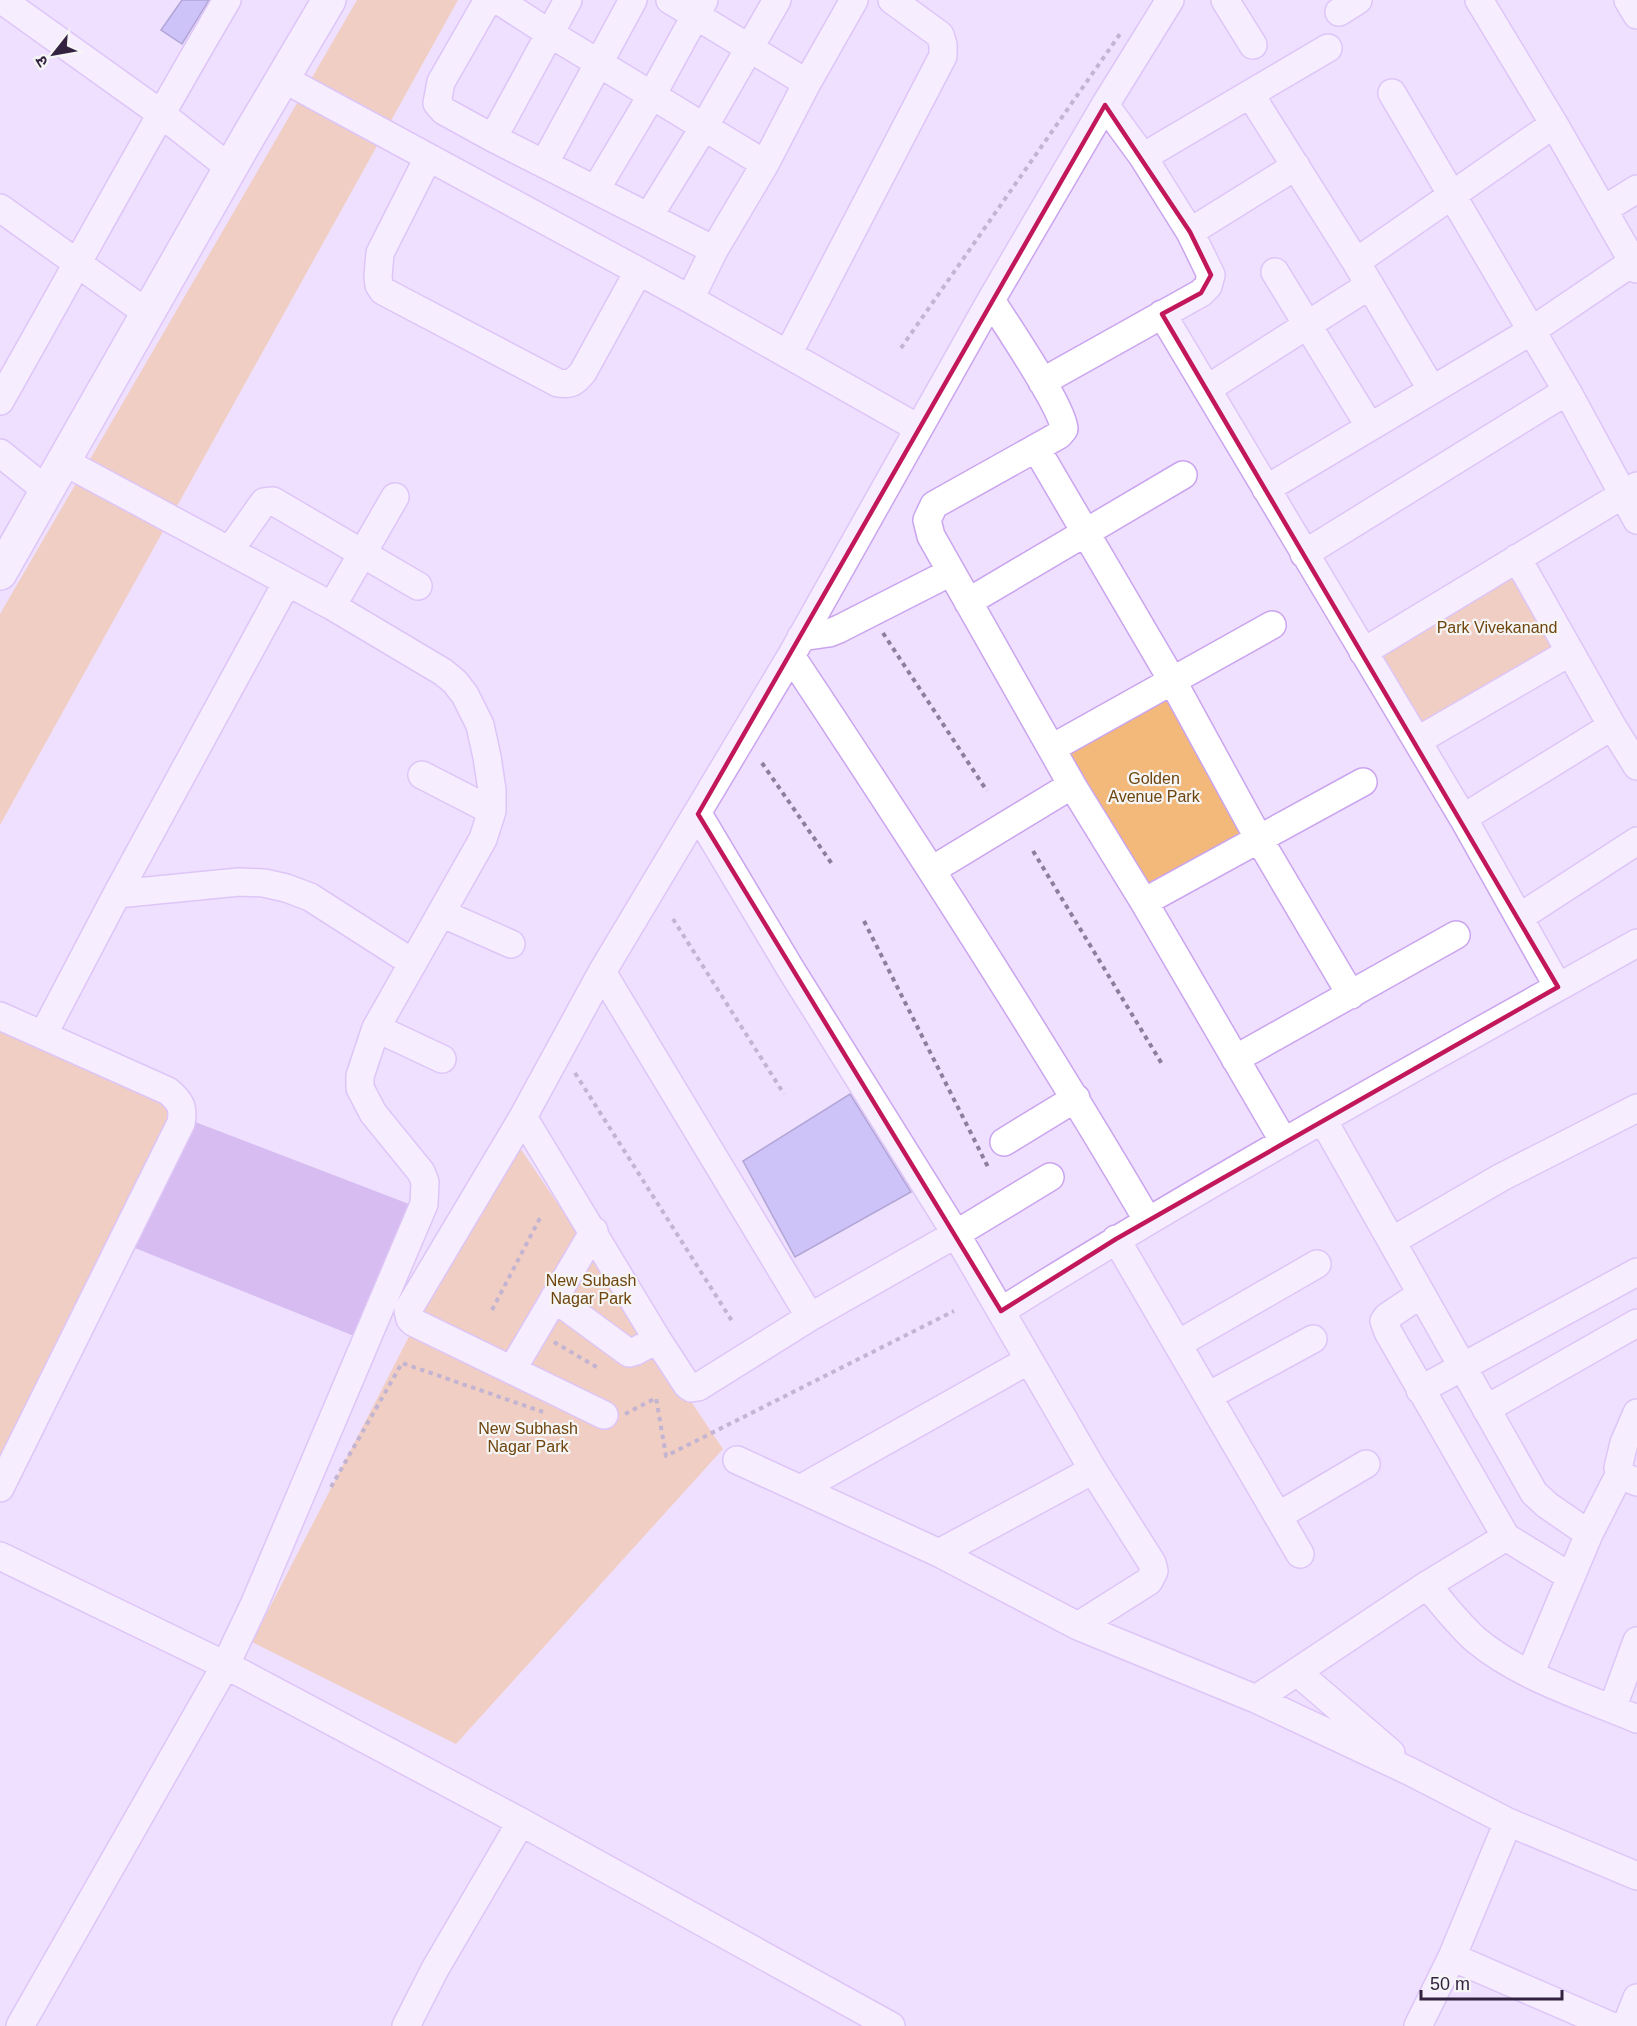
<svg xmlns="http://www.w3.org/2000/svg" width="1637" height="2026" viewBox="0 0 1637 2026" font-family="Helvetica,'Noto Sans Devanagari',sans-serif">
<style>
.green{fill:#f3b97a}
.water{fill:#b891dd}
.building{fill:#a69fef;stroke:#665ea5;stroke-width:1.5}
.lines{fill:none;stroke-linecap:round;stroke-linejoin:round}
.minor-casing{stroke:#caa4ee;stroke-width:30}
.major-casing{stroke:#caa4ee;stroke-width:36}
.path{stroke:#8e7e9c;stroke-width:4;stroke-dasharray:4.5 4.5;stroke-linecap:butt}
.minor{stroke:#fff;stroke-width:27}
.major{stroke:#fff;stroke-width:33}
.marked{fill:none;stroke:#c2185b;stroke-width:4.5;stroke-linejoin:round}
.labels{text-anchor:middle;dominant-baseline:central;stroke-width:4.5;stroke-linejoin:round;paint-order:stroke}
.park-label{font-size:16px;fill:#6e450e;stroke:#f5f5f5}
</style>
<rect width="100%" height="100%" fill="#efe0ff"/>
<path class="green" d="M357 0H458L0 825V614Z
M1515 561 1562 645 1412 730 1365 653Z
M1169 682 1253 831 1144 900 1055 748Z
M0 1023 178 1108 0 1464Z
M512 1136 723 1449 456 1744 252 1642Z"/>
<path class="water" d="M190 1120 422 1209 369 1342 125 1244Z"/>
<path class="building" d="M182 0H209L182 44 161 30Z
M850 1094 911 1192 795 1257 743 1161Z"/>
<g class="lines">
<defs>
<path id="minor" d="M2 0 160 113 230 168
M488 0 441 82 437 103 444 111 493 138
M498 0 549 33 765 164
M568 0 493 138 714 250
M670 0 807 83
M1225 0 1253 45
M1479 0 1554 124 1637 269
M1628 0 1637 15
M1339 12 1358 0
M282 78 690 299 918 428
M1392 93 1567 391 1637 520
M1250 94 1356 262 1432 390
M1105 105 1143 157 1190 232 1296 166
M1143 157 1328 48
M428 158 380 253 378 276 379 285 383 291 558 383C571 385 575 382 583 372L638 272
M544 164 633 0
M596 189 652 95 704 0
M0 208 147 313
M1603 210 1637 189
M649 216 704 127 777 0
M1356 262 1554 124
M1275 272 1370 427
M690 299 714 250 765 164 807 83 854 0
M991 300C1005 323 1063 407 1064 429L1059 435 1036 448 934 505 927 520 931 536 1072 785 1144 902 1284 1142
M1162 314 1463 818 1558 987
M788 354 943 56V45L940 35 892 0
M1042 382 1201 293 1208 286 1211 275 1190 232
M1207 389 1370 285
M0 401C76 267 149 132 227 0
M1036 448 1172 680 1259 839 1351 995
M0 453 46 490
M1266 489 1531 331 1633 262
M230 550 264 502 273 501 418 586
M1304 554 1567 391
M1517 558 1612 726 1637 766
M968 602 1183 475
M332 606 395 497
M801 637 829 633 839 629 951 572
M1363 652 1637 486
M791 656C914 841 1035 1028 1148 1221
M1417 741 1570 652
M1052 748 1272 625
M422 775 492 811
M698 814 790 968 956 1234 1093 1470 1152 1563 1154 1571 1149 1581 1078 1626
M1463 818 1612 726
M932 870 1072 785
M117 894 239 882 264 883 286 888 310 897 413 963
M1144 902 1363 782
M441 913 511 944
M1520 917 1637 841
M602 972 810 1317
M0 1016 168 1091C180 1101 184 1107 181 1123L0 1488
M376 1028 442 1059
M43 1035 117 894 287 582
M1235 1059 1456 935
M523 1117 657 1339 687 1385 691 1388 698 1387 810 1317 956 1234 1050 1177
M1323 1120 1534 1493 1547 1505 1589 1534
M1004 1142 1076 1098
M1116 1239 1300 1554
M1392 1241 1500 1178 1637 1108
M1421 1294 1387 1317 1384 1321 1388 1332 1506 1537 1571 1577
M554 1298 629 1353 636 1351 657 1339
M1001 1311C1208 1181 1423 1063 1637 943
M1178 1344 1317 1264
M512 1370 594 1231
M1420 1390 1637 1272
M1208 1396 1313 1339
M1486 1409 1637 1323
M1637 1413 1624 1443 1618 1468 1624 1477 1637 1482
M604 1415 413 1322 410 1319 408 1310 523 1117 602 972 791 656 991 300 1105 105 1170 0
M737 1460 939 1553 1078 1626 1256 1699 1411 1772 1508 1822 1637 1876
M800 1489 1029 1360
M1278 1516 1366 1464
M939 1553 1093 1470
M0 1556 241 1673 521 1822 891 2026
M1427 1585C1443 1604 1457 1623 1476 1640 1520 1677 1585 1697 1637 1719
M1297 1672 1391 1753
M1530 1674 1589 1534 1620 1473
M1256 1699 1427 1585 1506 1537
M1612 1709 1637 1641
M1452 1957 1611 2026
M20 2026 225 1666 254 1605 424 1204 425 1182 421 1172 373 1113 360 1088V1076L376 1028 483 839 492 811V790L487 757 480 725 465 695 455 682 443 672 332 606 63 461
M406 2026 435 1969 521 1822
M1418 2026 1452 1957 1508 1822
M1626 2026 1637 1998"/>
<path id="major" d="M0 573 248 137 329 0"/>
</defs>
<use href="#minor" class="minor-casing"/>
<use href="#major" class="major-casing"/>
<path class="path" d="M901 348 1120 34
M883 633 987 791
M762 763 832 864
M1033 851 1162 1064
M673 919 784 1094
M864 921 988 1167
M575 1073 732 1321
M492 1310 541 1216
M554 1342 600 1369
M625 1414 656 1398 666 1456 954 1311
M331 1487 402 1363 543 1412"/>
<use href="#minor" class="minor"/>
<use href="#major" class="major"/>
</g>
<path d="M0 0H1637V2026H0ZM1105 105 1190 232 1211 275 1201 293 1162 314 1558 987 1116 1239 1001 1311 698 814Z" fill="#efe0ff" fill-opacity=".55" fill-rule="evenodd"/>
<path class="marked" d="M1105 105 1190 232 1211 275 1201 293 1162 314 1558 987 1116 1239 1001 1311 698 814Z"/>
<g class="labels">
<g class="park-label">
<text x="1497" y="627">Park Vivekanand</text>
<text x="1154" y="778">Golden<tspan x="1154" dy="18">Avenue Park</tspan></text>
<text x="591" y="1280">New Subash<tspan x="591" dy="18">Nagar Park</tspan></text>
<text x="528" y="1428">New Subhash<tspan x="528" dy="18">Nagar Park</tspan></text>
</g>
</g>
<g transform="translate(54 54) rotate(239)" stroke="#f5f5f5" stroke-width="4.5" paint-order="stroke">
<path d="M0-4.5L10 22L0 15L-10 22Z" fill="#32223f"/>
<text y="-9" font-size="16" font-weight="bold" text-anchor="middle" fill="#32223f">उ</text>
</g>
<path d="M1421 1990v9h141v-9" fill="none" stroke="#32223f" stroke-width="3"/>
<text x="1430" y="1990" font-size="18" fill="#32223f" stroke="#f5f5f5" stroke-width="4.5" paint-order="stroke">50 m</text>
</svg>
